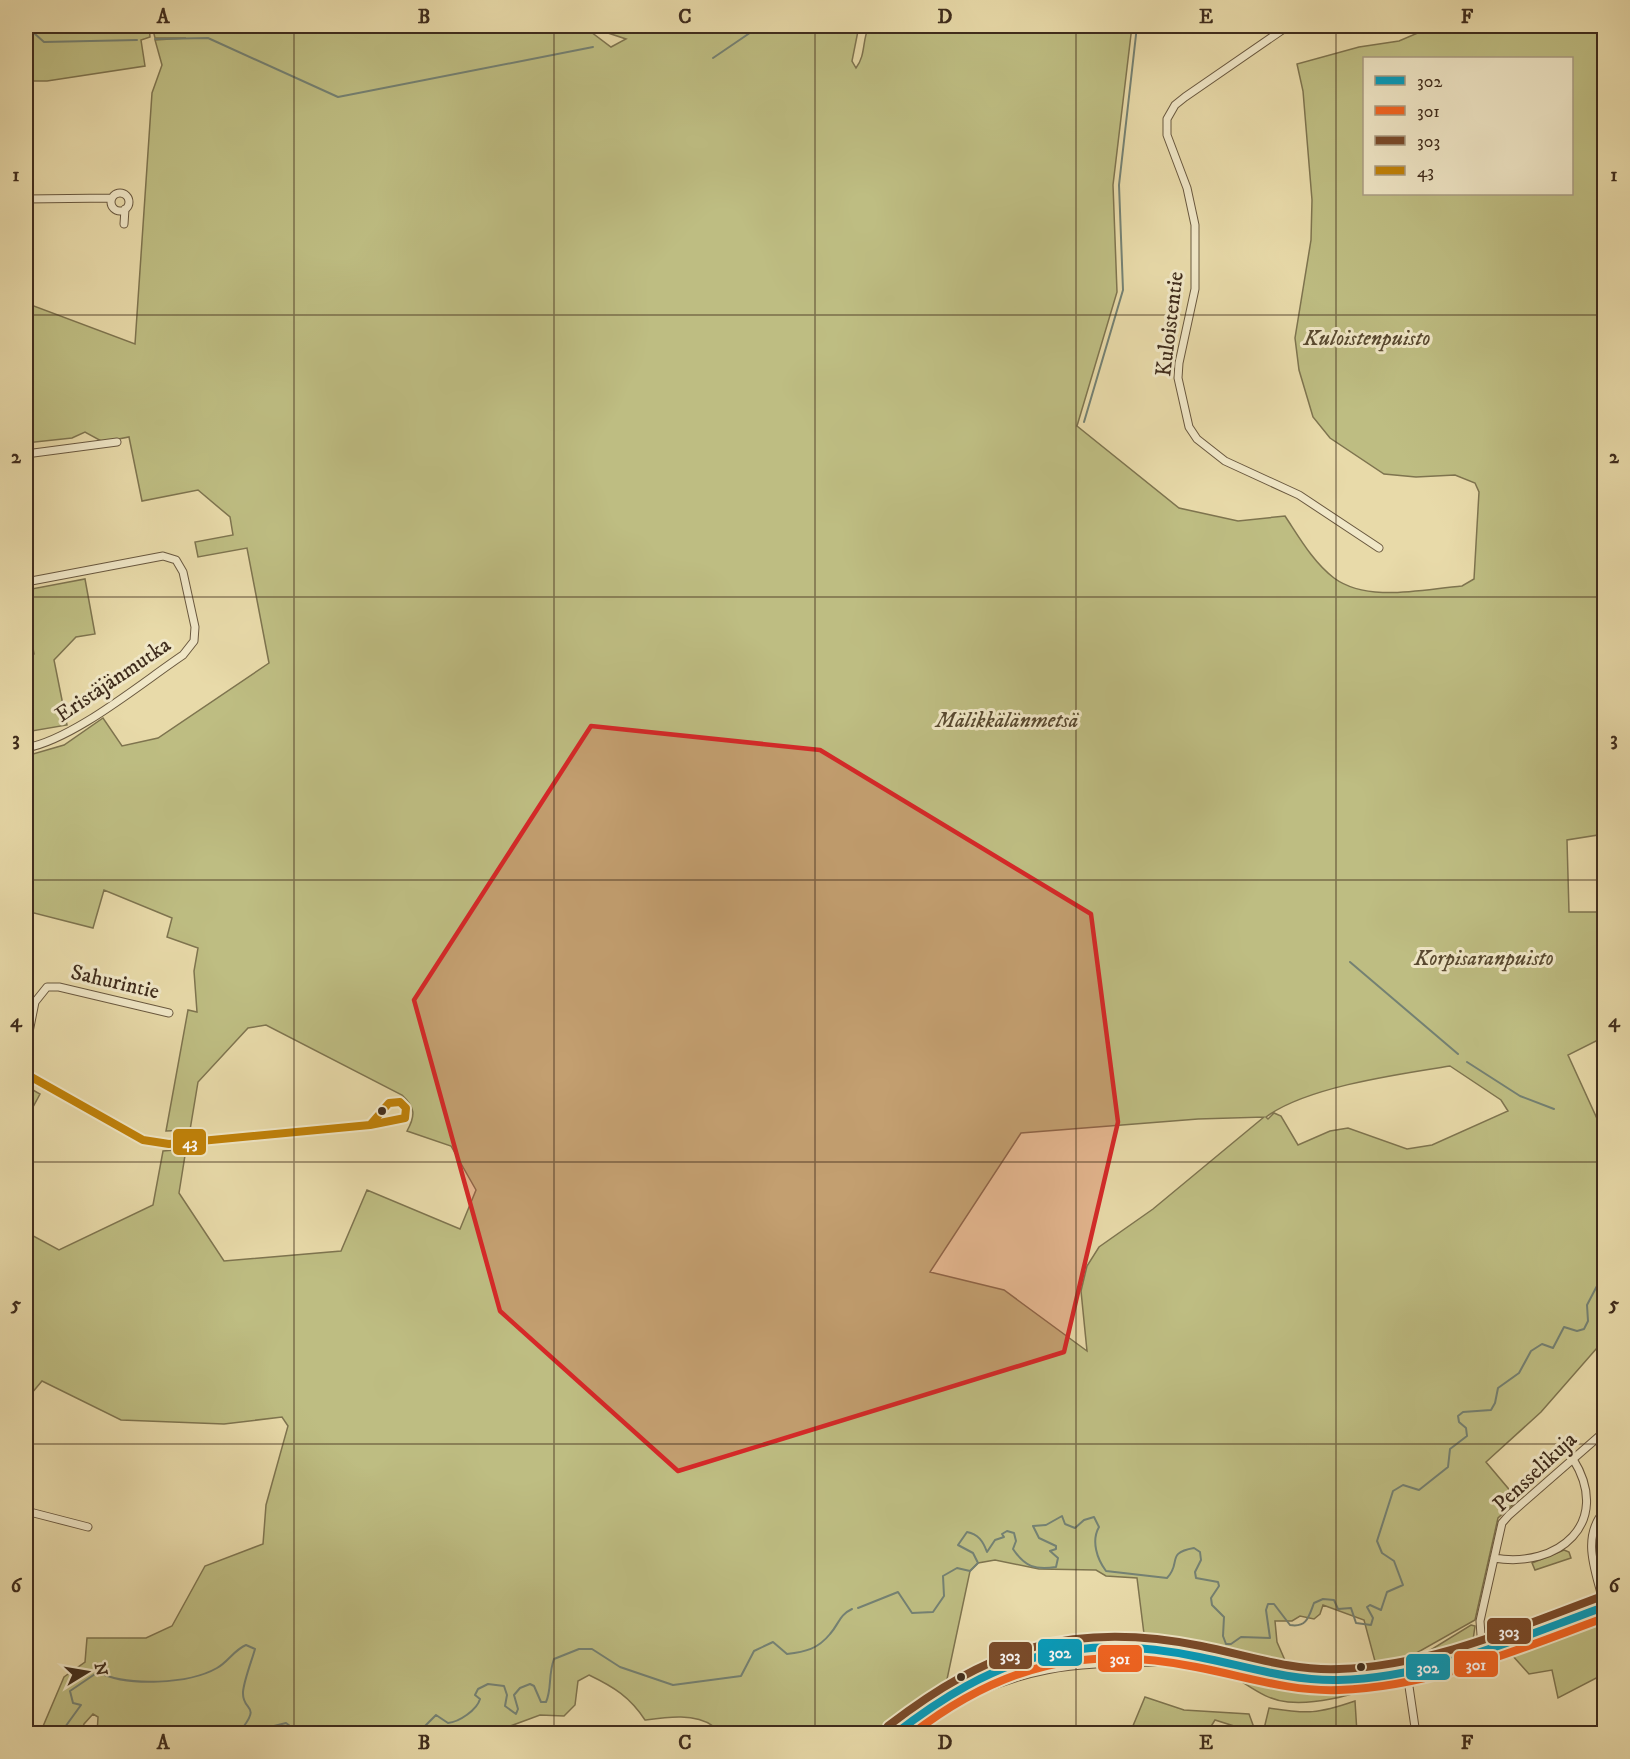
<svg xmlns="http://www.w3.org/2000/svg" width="1630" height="1759" viewBox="0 0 1630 1759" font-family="'IM FELL DW Pica',serif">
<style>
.green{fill:#bebd82;stroke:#7e744f;stroke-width:1.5;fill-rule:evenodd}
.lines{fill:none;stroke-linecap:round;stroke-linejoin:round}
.stream{stroke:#748173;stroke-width:2}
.minor-casing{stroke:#69583f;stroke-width:9}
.secondary-casing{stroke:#3f2c1c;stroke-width:11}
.minor{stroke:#f0e7c7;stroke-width:7}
.secondary{stroke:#f0e7c7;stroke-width:9}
.bus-1-casing{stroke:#f0e7c7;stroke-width:12}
.bus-2-casing{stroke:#f0e7c7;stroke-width:12}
.bus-3-casing{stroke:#f0e7c7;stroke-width:12}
.bus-4-casing{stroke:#f0e7c7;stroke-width:12}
.bus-1{stroke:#069cbc;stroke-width:8}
.bus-2{stroke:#f26522;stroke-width:8}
.bus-3{stroke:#7a4b2a;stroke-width:8}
.bus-4{stroke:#c08108;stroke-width:8}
.marked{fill:#d62828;fill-opacity:0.2;stroke:#d62828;stroke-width:4.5;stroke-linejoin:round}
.grid{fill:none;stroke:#3f2c1c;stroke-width:1.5;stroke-opacity:0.55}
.bus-dot{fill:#3f2c1c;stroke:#f0e7c7;stroke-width:2}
.labels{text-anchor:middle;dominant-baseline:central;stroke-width:6;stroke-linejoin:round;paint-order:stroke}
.street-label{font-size:22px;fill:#3f2c1c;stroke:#f0e7c7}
.park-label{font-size:22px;font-style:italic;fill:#584930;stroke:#f0e7c7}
.line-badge{stroke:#f0e7c7;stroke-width:2}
.badge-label{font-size:16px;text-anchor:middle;font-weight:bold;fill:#fff}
.neatline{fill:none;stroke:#3f2c1c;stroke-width:2}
.grid-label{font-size:20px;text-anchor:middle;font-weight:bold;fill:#3f2c1c}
</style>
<rect width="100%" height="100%" fill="#e8daa9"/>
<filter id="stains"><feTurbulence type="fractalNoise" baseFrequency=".00333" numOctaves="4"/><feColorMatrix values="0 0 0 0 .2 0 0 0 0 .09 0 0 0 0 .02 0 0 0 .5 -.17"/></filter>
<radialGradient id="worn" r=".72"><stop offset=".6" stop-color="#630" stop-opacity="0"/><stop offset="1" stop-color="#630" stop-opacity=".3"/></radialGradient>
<path class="green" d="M26 26H149L150 37 141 40 145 66 47 81H26Z
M152 26H583L611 47 626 39 605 32 616 26H859L852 61 856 68C866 55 862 40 869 26H1132L1113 185 1117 292 1077 426 1179 508 1238 521 1285 516C1299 537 1313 562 1334 578 1368 603 1423 589 1462 586L1474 579 1479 492 1475 483 1455 475 1416 477 1384 474 1330 438 1313 417 1299 370 1295 338 1311 240 1312 200 1303 91 1297 64 1359 47 1399 41 1434 26H1604V834L1567 840 1569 912H1604V1037L1568 1055 1604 1134V1340L1541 1412 1486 1462 1518 1500 1498 1518 1475 1620 1397 1664 1376 1665 1364 1620 1323 1605 1320 1614 1314 1619 1300 1616 1292 1621H1275L1277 1642 1287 1665 1240 1661 1144 1634 1137 1578 1106 1576 1096 1570 1039 1569 995 1560 978 1563 970 1571 946 1684 881 1733H715L713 1726C695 1713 667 1717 645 1720 630 1697 614 1687 589 1675L578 1681 575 1705 564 1716 540 1715 505 1728 499 1733 97 1734 98 1717 93 1714 84 1724 81 1733H26V1727L41 1731 64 1677 85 1662 87 1638H146L172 1626 205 1566 263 1544 266 1505 288 1426 282 1417 224 1424 121 1420 42 1381 26 1400V1232L59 1250 153 1205 163 1151 186 1149 179 1193 224 1261 341 1251 367 1190 460 1229 476 1190 451 1146 407 1131C416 1115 415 1107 402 1095L266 1025 248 1028 198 1082 190 1130 166 1131 188 1010 197 1012 194 971 198 948 167 937 172 918 104 890 93 928 26 911V756L64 745 103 718 122 746 158 738 269 663 247 548 198 557 195 542 233 535 230 517 198 490 142 501 129 437 103 442 85 432 72 438 26 443V303L135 344 152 93 162 65 155 40 186 38H155ZM1364 58H1572V194H1364ZM1450 1066 1501 1100 1508 1111 1432 1145 1407 1149 1348 1128 1330 1131 1298 1145 1281 1116 1274 1113 1268 1119 1266 1117C1306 1087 1399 1074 1450 1066ZM1264 1117 1153 1209 1099 1247 1087 1266 1081 1291 1087 1351 1004 1290 930 1272 1021 1133 1198 1119Z
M85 579 95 634 76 637 54 660 67 725 32 731 26 700V656L34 654 26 608V590Z
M26 1086 40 1094 26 1120Z
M1564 1550 1569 1552 1571 1558 1535 1570 1532 1563Z
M1604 1623V1674L1558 1698 1552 1670 1529 1674 1512 1655Z
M1471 1625 1475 1626 1473 1640 1465 1647 1403 1667Z
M1498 1650V1655L1445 1672Z
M1104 1652 1167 1656 1286 1683 1339 1686 1387 1684C1355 1693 1322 1705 1288 1702 1261 1700 1242 1678 1218 1669 1173 1653 1094 1655 1049 1667L1048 1662 1082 1653Z
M1145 1697 1184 1710 1249 1714 1256 1733 1215 1720 1207 1733H1060H1130Z
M1355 1701 1357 1733H1263L1269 1708C1308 1714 1317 1714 1355 1701Z"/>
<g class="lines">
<path class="stream" d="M26 26 44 42 137 40
M155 39 208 38 338 97 593 47
M713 58 760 26
M1084 422 1123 290 1119 185 1137 26
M1350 962 1458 1054
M1467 1062 1520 1096 1554 1109
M858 1608 898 1592 912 1613 933 1612 944 1596 943 1576 957 1568 970 1571 978 1563 973 1553 958 1545 967 1532C978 1534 983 1541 987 1552L995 1540 1004 1537 1002 1534 1007 1531 1014 1533 1016 1541 1013 1549C1025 1567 1035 1570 1056 1567L1058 1558 1050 1551 1056 1549V1546L1039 1538 1033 1526 1046 1525 1062 1516 1065 1524 1075 1528 1084 1520 1094 1517 1099 1527C1091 1541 1097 1559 1106 1571L1167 1578C1182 1563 1165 1553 1194 1548L1200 1552 1201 1560 1195 1572 1196 1578 1218 1582 1219 1586 1211 1598 1212 1605 1224 1617 1223 1636 1226 1644H1231L1241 1637 1270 1638 1266 1610 1268 1604H1274L1290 1625C1307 1628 1309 1616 1314 1603L1323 1599 1334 1600 1338 1609 1351 1608 1356 1623 1371 1625 1373 1618 1367 1607 1370 1605 1381 1610 1387 1592 1403 1585 1394 1561 1382 1553 1377 1541 1393 1491 1403 1485 1419 1490 1448 1467 1450 1449 1467 1436 1466 1428 1459 1422 1458 1416 1463 1412 1491 1410 1495 1403 1498 1388 1519 1373 1531 1351 1542 1344 1553 1348 1564 1327 1577 1331 1584 1329 1588 1321 1587 1305 1598 1284 1604 1283
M60 1734 81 1705 73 1703 70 1691 98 1672C127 1687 189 1684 217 1668 228 1662 234 1650 246 1645L255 1649C252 1660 244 1680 243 1692 242 1711 260 1704 244 1726L249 1734
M256 1734 266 1728 286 1723 290 1726 291 1734
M276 1734H287
M417 1734 436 1715 448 1723C459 1722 477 1710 480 1699L475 1695 478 1689 488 1684 504 1686 507 1695 505 1706 516 1714 518 1709 514 1695 520 1688 530 1684 534 1686 541 1702H546C552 1689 548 1675 554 1659L579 1649H592L620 1667 673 1685 741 1676 754 1651 773 1642 787 1654C805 1652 818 1649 830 1634 839 1624 839 1615 852 1609"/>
<defs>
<path id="minor" d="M1288 26 1185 97 1175 105 1167 119V135L1187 188 1195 225V289L1179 363 1178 378 1189 427 1197 439 1225 461 1299 495 1379 548
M111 202a9 9 0 1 1 18 0a9 9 0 1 1-18 0Z
M26 199 112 198
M124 224 125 209
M26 454 117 442
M26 582 163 556 176 560 183 572 195 627 194 641 183 655C140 684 74 739 26 748
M26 1047 35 1002 47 987H59L169 1013
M26 1074 143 1140 169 1144 370 1125 405 1118 406 1108 400 1102 389 1103 370 1125
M26 1511 88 1527
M1604 1511C1580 1540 1597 1573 1604 1605
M1494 1558C1558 1569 1613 1523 1573 1459
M1482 1649 1480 1621 1502 1523 1509 1515 1604 1432
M1407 1673 1416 1734
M942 1709C1020 1667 1072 1662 1160 1662"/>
<path id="secondary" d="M894 1734C989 1655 1075 1631 1197 1656 1244 1666 1290 1682 1339 1680 1428 1678 1521 1636 1604 1607"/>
</defs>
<use href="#minor" class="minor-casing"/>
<use href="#secondary" class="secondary-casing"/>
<use href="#minor" class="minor"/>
<use href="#secondary" class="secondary"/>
<defs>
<path id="bus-1" d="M895 1734C993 1658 1075 1630 1199 1657 1245 1666 1290 1681 1338 1680 1430 1678 1518 1638 1604 1607"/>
<path id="bus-2" d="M912 1734C1001 1665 1086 1644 1196 1667 1244 1676 1290 1692 1339 1690 1432 1687 1519 1649 1604 1618"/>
<path id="bus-3" d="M888 1726C989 1648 1073 1620 1201 1646 1246 1655 1291 1671 1339 1669 1430 1666 1516 1628 1600 1597"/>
<path id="bus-4" d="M26 1074 143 1140 169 1144 370 1125
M400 1102 406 1108 405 1118 370 1125 389 1103Z"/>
</defs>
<use href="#bus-1" class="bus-1-casing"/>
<use href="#bus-2" class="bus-2-casing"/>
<use href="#bus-3" class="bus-3-casing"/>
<use href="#bus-4" class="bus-4-casing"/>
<use href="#bus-1" class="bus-1"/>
<use href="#bus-2" class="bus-2"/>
<use href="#bus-3" class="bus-3"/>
<use href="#bus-4" class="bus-4"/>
</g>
<path class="marked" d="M591 726 820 750 1091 914 1118 1122 1064 1352 678 1471 500 1311 414 1000Z"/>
<path class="grid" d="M294 26V1734M554 26V1734M815 26V1734M1076 26V1734M1336 26V1734M26 315H1604M26 597H1604M26 880H1604M26 1162H1604M26 1444H1604"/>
<g class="bus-dot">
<circle cx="382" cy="1111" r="5"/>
<circle cx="1361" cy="1667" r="5"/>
<circle cx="961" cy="1677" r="5"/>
</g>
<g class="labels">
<g class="street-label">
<text transform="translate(1170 324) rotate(-83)">Kuloistentie</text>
<text transform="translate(113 680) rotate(-34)">Eristäjänmutka</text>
<text transform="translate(115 982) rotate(13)">Sahurintie</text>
<text transform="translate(1535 1472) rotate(-43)">Pensselikuja</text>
</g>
<g class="park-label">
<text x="1367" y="338">Kuloistenpuisto</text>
<text x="1007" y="720">Mälikkälänmetsä</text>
<text x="1484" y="958">Korpisaranpuisto</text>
</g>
</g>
<g class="line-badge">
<rect x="172" y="1128" width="35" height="28" rx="6" fill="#c08108"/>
<rect x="1486" y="1617" width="46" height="28" rx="6" fill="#7a4b2a"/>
<rect x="1037" y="1638" width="46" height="29" rx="6" fill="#069cbc"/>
<rect x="988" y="1641" width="45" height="29" rx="6" fill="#7a4b2a"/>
<rect x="1097" y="1644" width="46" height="29" rx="6" fill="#f26522"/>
<rect x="1453" y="1650" width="46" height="28" rx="6" fill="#f26522"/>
<rect x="1405" y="1653" width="46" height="28" rx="6" fill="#069cbc"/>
</g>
<g class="badge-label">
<text x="190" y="1148">43</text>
<text x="1509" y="1637">303</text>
<text x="1060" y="1658">302</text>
<text x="1010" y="1661">303</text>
<text x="1120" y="1664">301</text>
<text x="1476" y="1670">301</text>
<text x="1428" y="1673">302</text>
</g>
<rect width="1630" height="1759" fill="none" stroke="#e8daa9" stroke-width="66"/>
<rect x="1363" y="57" width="210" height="138" fill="#f0e7c7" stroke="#a99c83" stroke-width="1.5"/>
<rect x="1375" y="76" width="30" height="9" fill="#069cbc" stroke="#a99c83" stroke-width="1.5"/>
<text x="1417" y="87" font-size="18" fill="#3f2c1c">302</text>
<rect x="1375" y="106" width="30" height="9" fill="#f26522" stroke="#a99c83" stroke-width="1.5"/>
<text x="1417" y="117" font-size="18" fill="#3f2c1c">301</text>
<rect x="1375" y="136" width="30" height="9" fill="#7a4b2a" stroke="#a99c83" stroke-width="1.5"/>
<text x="1417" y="147" font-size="18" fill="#3f2c1c">303</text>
<rect x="1375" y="166" width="30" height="9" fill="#c08108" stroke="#a99c83" stroke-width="1.5"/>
<text x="1417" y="177" font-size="18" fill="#3f2c1c">43</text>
<g transform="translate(87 1672) rotate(79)" stroke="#f0e7c7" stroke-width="4.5" paint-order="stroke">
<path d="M0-4.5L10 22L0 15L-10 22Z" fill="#3f2c1c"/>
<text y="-9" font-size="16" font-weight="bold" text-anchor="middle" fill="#3f2c1c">N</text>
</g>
<rect x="33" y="33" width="1564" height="1693" class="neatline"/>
<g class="grid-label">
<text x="163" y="23">A</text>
<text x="424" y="23">B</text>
<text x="685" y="23">C</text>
<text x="945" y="23">D</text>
<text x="1206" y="23">E</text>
<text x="1467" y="23">F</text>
<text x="16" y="181">1</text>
<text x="1614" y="181">1</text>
<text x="16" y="463">2</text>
<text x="1614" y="463">2</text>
<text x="16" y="745">3</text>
<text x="1614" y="745">3</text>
<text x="16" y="1027">4</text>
<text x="1614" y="1027">4</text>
<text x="16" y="1310">5</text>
<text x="1614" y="1310">5</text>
<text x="16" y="1592">6</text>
<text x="1614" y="1592">6</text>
<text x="163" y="1749">A</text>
<text x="424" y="1749">B</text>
<text x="685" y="1749">C</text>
<text x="945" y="1749">D</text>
<text x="1206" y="1749">E</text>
<text x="1467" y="1749">F</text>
</g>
<rect width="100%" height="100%" filter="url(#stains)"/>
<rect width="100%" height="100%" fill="url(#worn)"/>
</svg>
